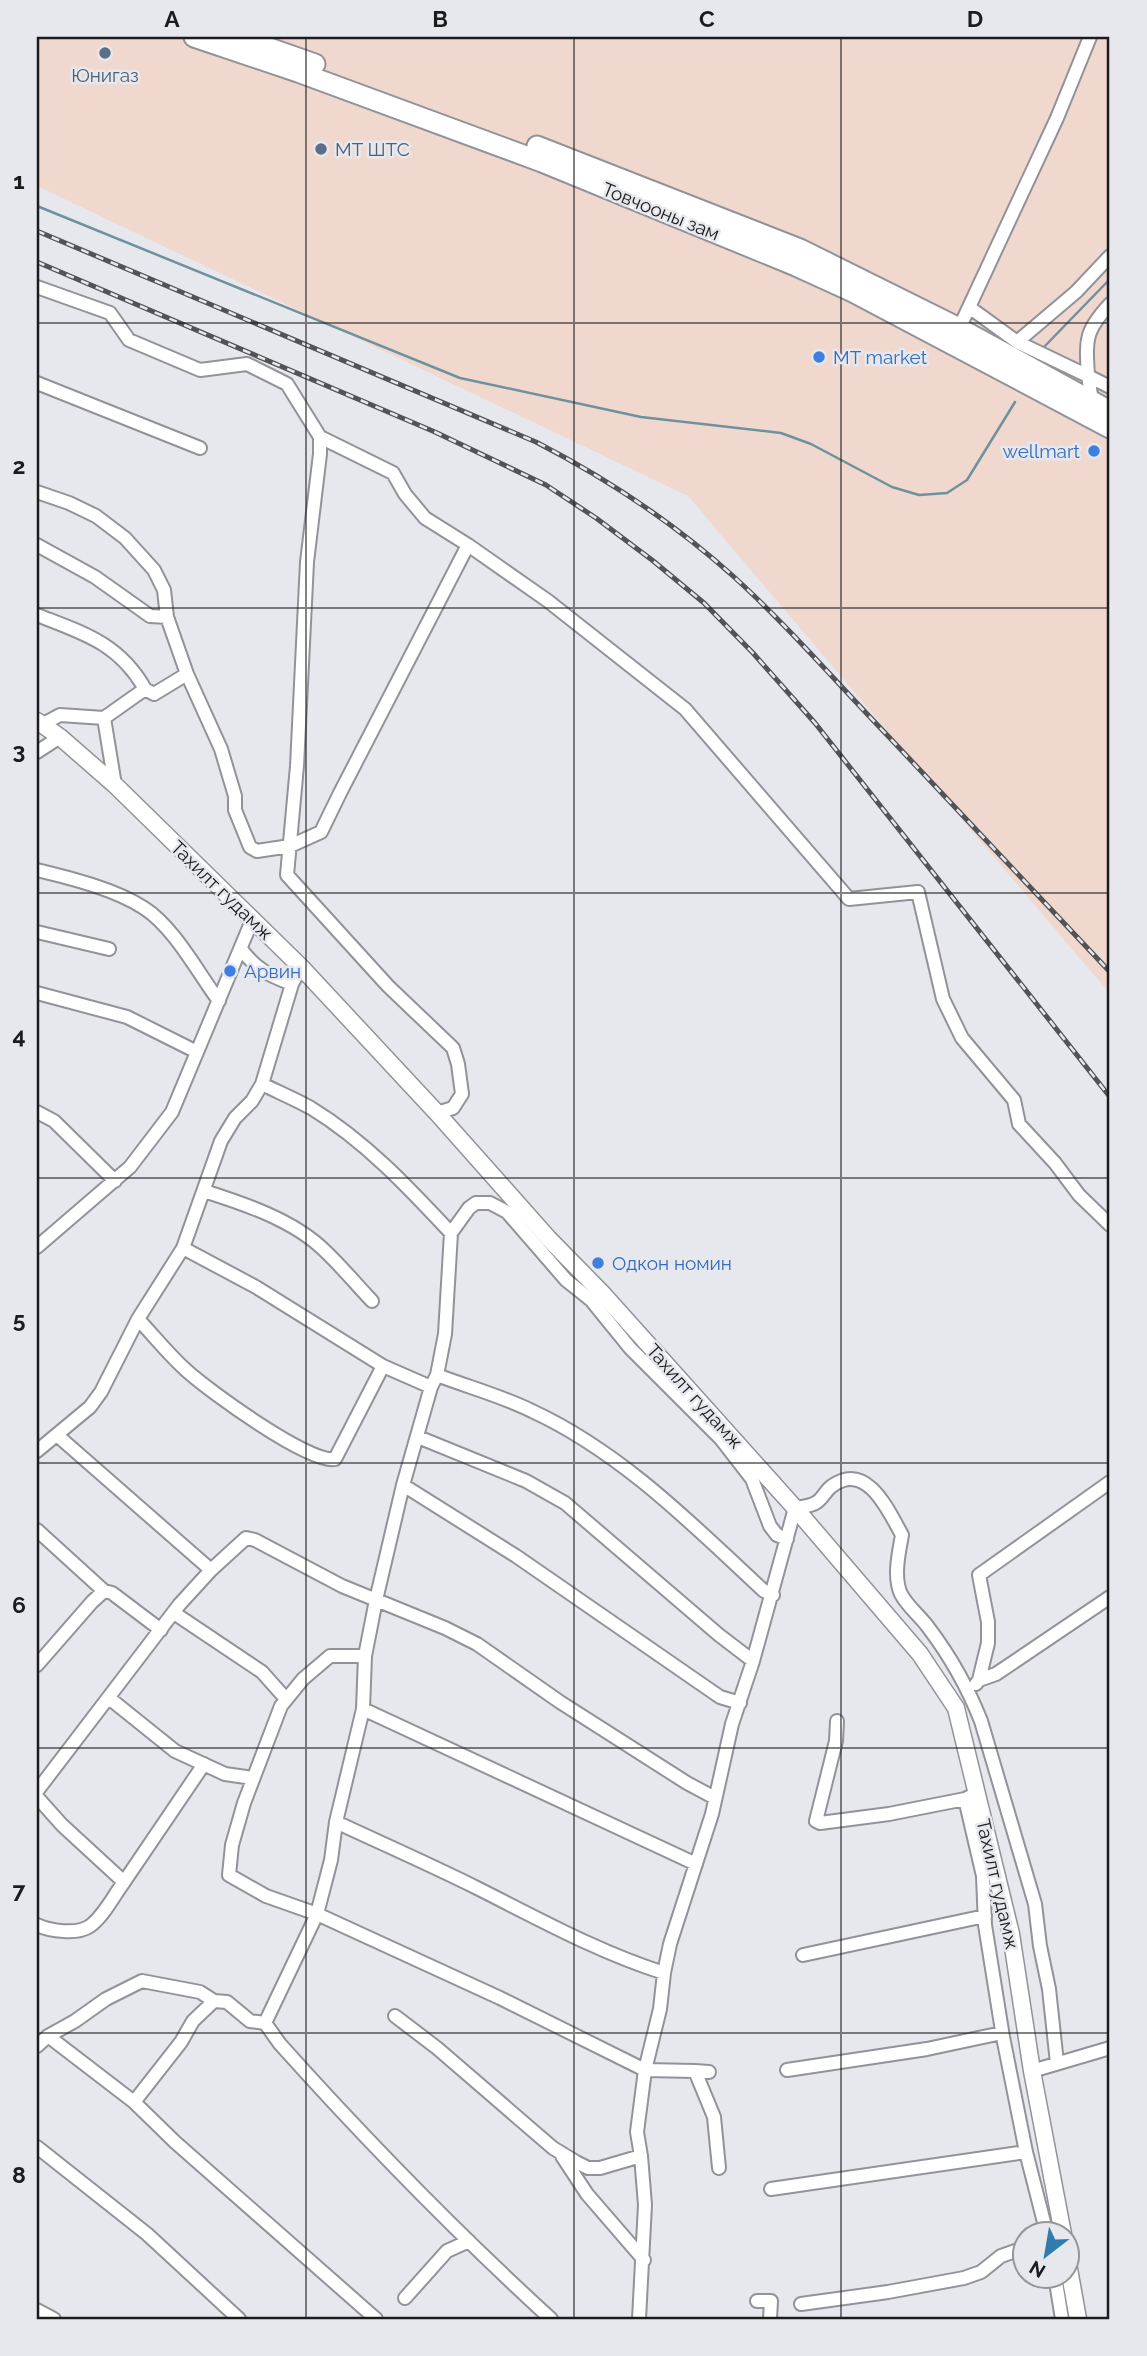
<svg xmlns="http://www.w3.org/2000/svg" width="1147" height="2356" viewBox="0 0 1147 2356" font-family="Raleway,sans-serif">
<style>
.industrial{fill:#f1d8cf}
.lines{fill:none;stroke-linecap:round;stroke-linejoin:round}
.stream{stroke:#6e929d;stroke-width:2.5}
.minor-casing{stroke:#919398;stroke-width:16}
.secondary-casing{stroke:#919398;stroke-width:19}
.trunk-casing{stroke:#919398;stroke-width:23}
.minor{stroke:#fff;stroke-width:12}
.secondary{stroke:#fff;stroke-width:16}
.trunk{stroke:#fff;stroke-width:19}
.rail-casing{stroke:#535356;stroke-width:5}
.rail{stroke:#e6e8ed;stroke-width:2.5;stroke-dasharray:8;stroke-linecap:butt}
.grid{fill:none;stroke:#1c1c1e;stroke-width:2;stroke-opacity:0.55}
.service-dot{fill:#5c6f8a;stroke:#e6e8ed;stroke-width:2.5}
.shop-dot{fill:#3f7fe0;stroke:#e6e8ed;stroke-width:2.5}
.labels{text-anchor:middle;dominant-baseline:central;stroke-width:5;stroke-linejoin:round;paint-order:stroke}
.service-label{font-size:19px;fill:#4e5e75;stroke:#e6e8ed}
.street-label{font-size:19px;fill:#1c1c1e;stroke:#e6e8ed}
.shop-label{font-size:19px;fill:#366cbe;stroke:#e6e8ed;text-anchor:start}
.neatline{fill:none;stroke:#1c1c1e;stroke-width:2.5}
.grid-label{font-size:23px;text-anchor:middle;font-weight:bold;fill:#1c1c1e}
</style>
<rect width="100%" height="100%" fill="#e6e8ed"/>
<path class="industrial" d="M37 37H1110V994L688 496 37 186Z"/>
<g class="lines">
<path class="stream" d="M37 206 460 378 641 417 781 433 811 444 892 487 919 495 947 493 967 480 1015 402
M1043 348 1110 279"/>
<defs>
<path id="minor" d="M37 287 110 313 129 340 200 370 247 364 287 384 320 437V454L307 562 297 766 287 875 388 986 453 1048 458 1064 462 1094 453 1108 437 1113
M1110 304C1084 332 1086 340 1088 376L1110 387
M969 307 1017 342
M956 335 1057 118 1090 37
M37 383 200 448
M1092 401 1088 376 1017 342 1076 292 1110 256
M320 437 393 473 405 494 425 518 468 545 548 601 685 709 849 899 918 892 943 999 962 1038 1014 1100 1019 1124 1055 1163 1079 1195 1110 1225
M37 492 69 503 96 516 125 538 154 570 164 590 167 617 187 674 221 749 235 796V810L250 847 257 851 290 846 321 832 340 793 468 545
M37 545 95 577 150 616 167 617
M37 615C83 633 119 643 145 689
M104 718 115 785
M43 724 60 715 104 718 145 689 154 694 187 674
M37 752 60 737
M37 870C70 878 115 889 144 908 174 927 198 973 219 1001
M37 932 109 949
M241 949C256 969 268 975 292 984
M37 993 127 1017 197 1052
M262 1084C278 1092 295 1099 311 1108 365 1141 408 1187 451 1233
M37 1112 54 1121 115 1181
M204 1191C245 1204 293 1220 324 1250 341 1266 356 1284 372 1301
M37 1247 130 1167 172 1112 253 918
M183 1248 256 1287 383 1366 431 1387
M138 1319C154 1336 169 1355 187 1371 208 1390 309 1464 335 1459L383 1366
M437 1375C468 1387 502 1396 532 1411 621 1452 693 1525 764 1591L773 1595
M58 1436 211 1570
M418 1437 526 1481 565 1503 719 1635 753 1661
M37 1451 90 1407 101 1392 138 1319 183 1248 221 1141 235 1118 252 1101 262 1084 292 984 301 967
M403 1485 516 1556 720 1697 740 1703
M37 1530 104 1591
M174 1613 262 1672 286 1699
M365 1656H330L303 1679 281 1706 244 1803 232 1845 229 1875 266 1896 317 1914 500 1998 645 2070 695 2071 714 2117 719 2168
M37 1665 92 1602 104 1591 112 1593 161 1630
M979 1680 988 1643V1622L979 1575 1110 1482
M976 1684 979 1680 996 1674 1110 1597
M109 1698 175 1751 225 1774 253 1778
M363 1709 696 1864
M837 1721 836 1741 816 1821 820 1823 889 1814 965 1799
M37 1791 179 1605 211 1570 246 1538 255 1540 342 1586 445 1628 477 1644 560 1702 687 1783 715 1798
M977 1793 965 1799 983 1876 985 1925 1003 2037 1026 2152
M37 1797 62 1825 124 1882 204 1764
M336 1822C383 1844 431 1865 477 1888 539 1919 598 1952 664 1973
M37 1925C50 1931 77 1935 90 1926 104 1916 114 1895 124 1882
M803 1955 985 1916
M395 2016 437 2048 553 2148 576 2162 588 2168H600L641 2156
M265 2023 250 2021 227 2002 214 2001 193 2021 181 2042 134 2102 175 2142 376 2319
M48 2036 75 2021 106 1999 142 1981 200 1992 214 2001
M37 2046 48 2036 134 2102
M787 2070 927 2049 1002 2033
M695 2071 709 2072
M1032 2071 1110 2048
M37 2147 147 2234 239 2319
M562 2156 587 2194 644 2260
M771 2189 1026 2152 1047 2234
M1055 2276 1062 2319
M405 2298 447 2251 469 2241
M757 2301H771L770 2319
M801 2304 888 2292 964 2278 981 2272 1001 2256 1024 2248
M37 2310 54 2319
M551 2319C456 2232 366 2140 280 2044L265 2023 317 1914 331 1860 336 1822 363 1709 365 1656 376 1600 403 1485 431 1387 437 1375 445 1334 451 1233 469 1208 476 1203H490L507 1212 566 1280 591 1300 630 1348 721 1439 752 1479 770 1526 777 1535 787 1539
M639 2319 645 2205 641 2156 637 2132 645 2070 660 2009 664 1973 670 1944 712 1814 732 1724 753 1661 795 1508C802 1507 812 1506 817 1502 823 1498 826 1490 832 1486 867 1461 888 1510 902 1535 899 1552 893 1577 901 1594 907 1606 920 1616 928 1627 950 1656 968 1688 981 1721L1035 1904 1040 1946 1049 1989 1057 2063"/>
<path id="secondary" d="M37 721 60 737 115 785 301 967 437 1113 549 1239 603 1294 795 1508 920 1654 956 1708 1011 1934 1032 2071 1063 2234
M1066 2252 1078 2319"/>
<path id="trunk" d="M194 37 298 72 542 162 796 266 853 292 1110 428
M238 37 315 64
M537 146 800 249 959 328 1110 411"/>
</defs>
<use href="#minor" class="minor-casing"/>
<use href="#secondary" class="secondary-casing"/>
<use href="#trunk" class="trunk-casing"/>
<use href="#minor" class="minor"/>
<use href="#secondary" class="secondary"/>
<use href="#trunk" class="trunk"/>
<defs>
<path id="rail" d="M37 231 536 442C606 478 675 524 733 576 788 626 837 683 888 736 962 815 1036 893 1110 972
M37 262 435 432 546 485 596 518 652 560 704 603 753 653 815 723 1110 1097"/>
</defs>
<use href="#rail" class="rail-casing"/>
<use href="#rail" class="rail"/>
</g>
<path class="grid" d="M306 37V2319M574 37V2319M841 37V2319M37 323H1110M37 608H1110M37 893H1110M37 1178H1110M37 1463H1110M37 1748H1110M37 2033H1110"/>
<g class="service-dot">
<circle cx="105" cy="53" r="7"/>
<circle cx="321" cy="149" r="7"/>
</g>
<g class="shop-dot">
<circle cx="819" cy="357" r="7"/>
<circle cx="1094" cy="451" r="7"/>
<circle cx="230" cy="971" r="7"/>
<circle cx="598" cy="1263" r="7"/>
</g>
<g class="labels">
<g class="service-label">
<text x="105" y="75">Юнигаз</text>
<text x="335" y="149" text-anchor="start">MT ШТС</text>
</g>
<g class="street-label">
<text transform="translate(661 211) rotate(22)">Товчооны зам</text>
<text transform="translate(222 890) rotate(44)">Тахилт гудамж</text>
<text transform="translate(695 1396) rotate(48)">Тахилт гудамж</text>
<text transform="translate(998 1884) rotate(77)">Тахилт гудамж</text>
</g>
<g class="shop-label">
<text x="833" y="357">MT market</text>
<text x="1080" y="451" text-anchor="end">wellmart</text>
<text x="244" y="971">Арвин</text>
<text x="612" y="1263">Одкон номин</text>
</g>
</g>
<rect width="1147" height="2356" fill="none" stroke="#e6e8ed" stroke-width="77"/>
<g transform="translate(1046 2255) rotate(211)"><circle r="33" fill="#e6e8ed" stroke="#95969a" stroke-width="2"/>
<path d="M0-5L12 26L0 18L-12 26Z" fill="#307caf"/>
<text y="-10" font-size="19" font-weight="bold" text-anchor="middle" fill="#1c1c1e">N</text>
</g>
<rect x="38" y="38" width="1070" height="2280" class="neatline"/>
<g class="grid-label">
<text x="172" y="27">A</text>
<text x="440" y="27">B</text>
<text x="707" y="27">C</text>
<text x="975" y="27">D</text>
<text x="19" y="189">1</text>
<text x="19" y="474">2</text>
<text x="19" y="759">3</text>
<text x="19" y="1044">4</text>
<text x="19" y="1328">5</text>
<text x="19" y="1613">6</text>
<text x="19" y="1898">7</text>
<text x="19" y="2183">8</text>
</g>
</svg>
